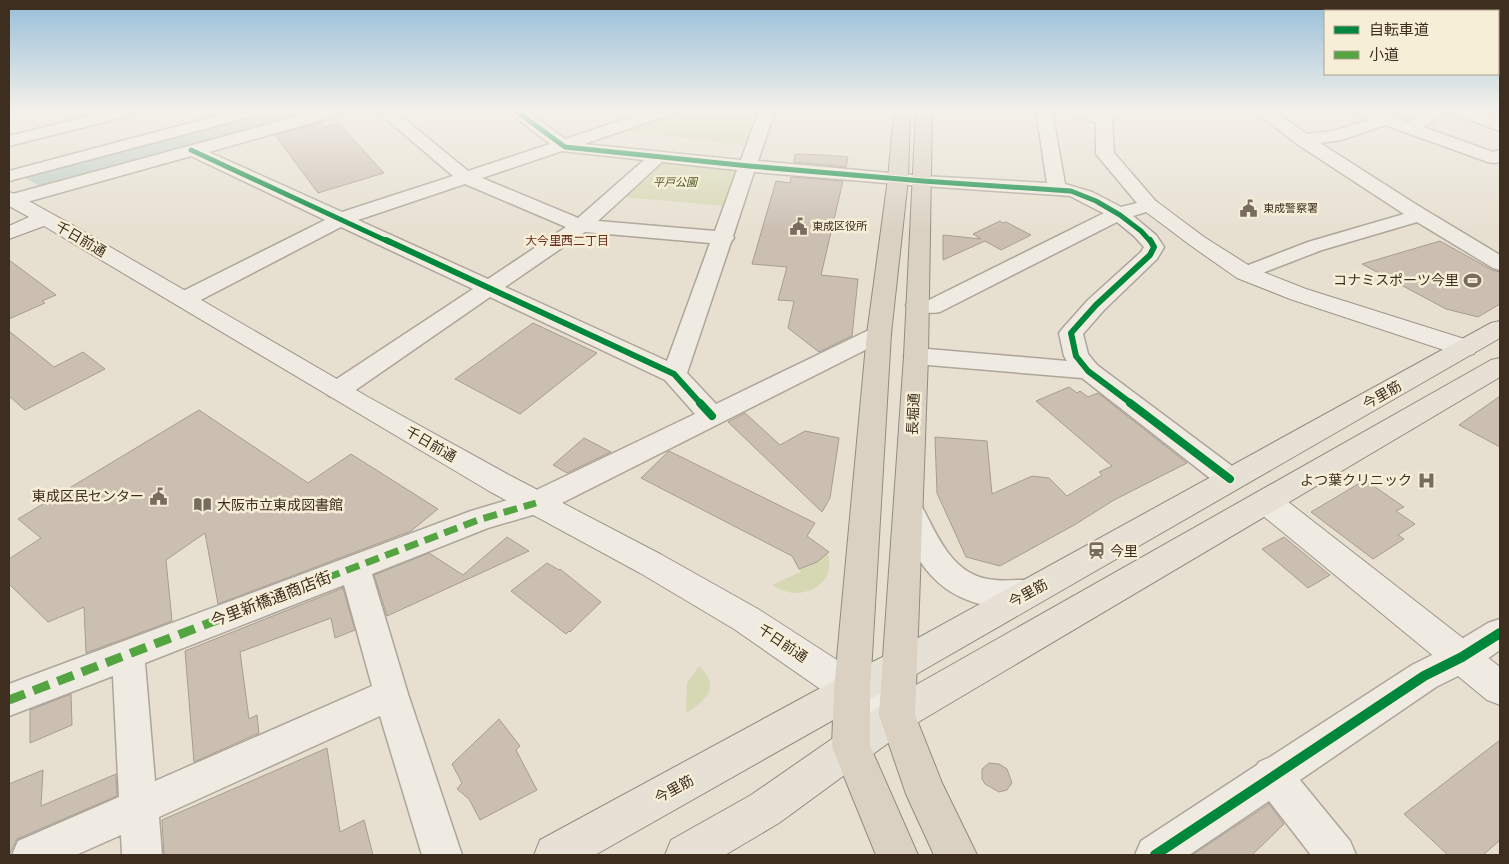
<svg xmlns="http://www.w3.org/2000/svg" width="1509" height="864" viewBox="0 0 1509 864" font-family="'Roboto Serif','Noto Sans JP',serif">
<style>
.green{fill:#d6d7b3}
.water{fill:#bcccc2}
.pier{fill:#e7e0d1}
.building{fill:#cbbfb2;stroke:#a89c90}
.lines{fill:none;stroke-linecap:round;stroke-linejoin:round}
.street-casing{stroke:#ada599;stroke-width:3}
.secondary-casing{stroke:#9c958a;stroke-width:2}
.primary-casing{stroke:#928b80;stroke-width:2}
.highway-casing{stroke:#928b80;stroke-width:2}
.street{fill:#efebe3;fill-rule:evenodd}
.secondary{fill:#efebe3;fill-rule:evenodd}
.primary{fill:#e6e1d4;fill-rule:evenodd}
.highway{fill:#dad1c2;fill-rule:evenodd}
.quiet-far1{stroke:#54a441;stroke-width:7;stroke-dasharray:14 7;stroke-linecap:butt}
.quiet{stroke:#54a441;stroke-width:9;stroke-dasharray:17 9;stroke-linecap:butt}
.cycleway-far3-casing{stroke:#f7eed8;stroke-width:7}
.cycleway-far2-casing{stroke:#f7eed8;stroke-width:9}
.cycleway-far1-casing{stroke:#f7eed8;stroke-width:11}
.cycleway-casing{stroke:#f7eed8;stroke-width:13}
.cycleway-far3{stroke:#00873e;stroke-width:5}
.cycleway-far2{stroke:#00873e;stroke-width:6}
.cycleway-far1{stroke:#00873e;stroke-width:8}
.cycleway{stroke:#00873e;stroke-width:10}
.labels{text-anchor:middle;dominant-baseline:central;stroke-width:5;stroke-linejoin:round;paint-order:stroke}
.far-park-label{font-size:11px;font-style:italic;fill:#4d5a26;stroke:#f7eed8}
.far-poi-label{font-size:11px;fill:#3d2e20;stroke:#f7eed8;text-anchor:start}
.far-neighbourhood-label{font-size:12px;fill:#6b2e1e;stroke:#f7eed8}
.street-label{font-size:14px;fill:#3d2e20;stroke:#f7eed8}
.poi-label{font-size:14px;fill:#3d2e20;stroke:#f7eed8;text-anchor:end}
.near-street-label{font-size:16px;fill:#3d2e20;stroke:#f7eed8}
</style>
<rect width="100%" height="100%" fill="#e7e0d1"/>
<path class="green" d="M683 111H762L749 146 623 131Z
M664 162 733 169 739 173 726 206 623 197 658 163Z
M827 553C836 575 818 593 795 593 787 593 780 589 772 585L801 572 799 569Z
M699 666C721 687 707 700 686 713L687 683Z"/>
<path class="water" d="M267 111H329L9 198V179Z"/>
<path class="pier" d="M21 176 46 189 9 199V179Z"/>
<path class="building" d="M321 122 325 127 339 124 384 173 318 193 275 135Z
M795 154 824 155 848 157 846 167 794 162Z
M791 177 843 181 821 275 858 279 852 336 819 352 788 328 794 301 778 300 787 267 752 264 776 181 790 183Z
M1000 221 1003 223 1006 222 1031 235 1001 250 985 241 943 260V235L981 239 973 234Z
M1440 241 1492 270 1500 272V304L1478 317 1446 309 1362 264Z
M9 260 56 295 42 301 45 303 9 319Z
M533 323 597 353 520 414 455 379Z
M9 331 54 367 83 352 105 369 25 410 9 396Z
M1069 387 1077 393 1080 391 1088 397 1098 393 1187 463 1114 500 1076 524 1000 566 966 557 937 493 935 437 987 441 992 494 1032 476 1049 478 1067 496 1102 475 1099 472 1112 466 1036 401Z
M1500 396V447L1459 425Z
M199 410 308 483 351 454 438 509 411 531 218 604 205 533 166 560 172 621 86 653 84 607 48 622 9 584V559L41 538 18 519Z
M745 413 780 445 805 431 839 438 830 498 822 512 728 422Z
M584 438 611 452 567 473 553 465Z
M669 451 815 523 807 536 829 552 817 562 799 569 792 556 641 478Z
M1365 480 1404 507 1396 511 1415 524 1398 535 1404 539 1373 559 1311 512Z
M507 537 529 551 387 616 374 575 429 553 463 575Z
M1284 537 1330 575 1308 588 1262 549Z
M547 563 559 570 560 569 601 602 570 632 569 631 566 634 511 591Z
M343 588 355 630 335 638 331 618 240 652 249 719 257 715 259 733 194 762 185 651Z
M71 694 72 725 30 743V710Z
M499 719 520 746 516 750 537 790 480 820 469 799 457 789 462 783 452 764Z
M1500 740V840L1483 855H1448L1404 814Z
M327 748 340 832 364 820 373 855H164L162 820Z
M989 763 999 764 1007 769 1012 783 1007 790 999 792 985 784 982 779V769Z
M43 770 41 806 116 774 117 796 17 839 9 855V784Z
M1269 804 1284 824 1252 855H1192Z"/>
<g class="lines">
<defs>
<path id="street" d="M109 111H138L136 114 9 146V136Z
M235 111H263L261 114 9 181V171Z
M317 111H345L343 114 209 152 342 212 453 176 377 111H395L468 171 550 144 508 111H527L565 139 649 111H674L672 114 584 144 741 160 759 111H775L758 161 923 176 1047 183 1036 111H1052L1065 184 1092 192 1121 207 1137 203 1096 154V123L1070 114 1068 111H1094L1102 114 1106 111H1125L1112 122 1114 153 1159 205 1156 209 1133 216 1156 235 1164 247 1157 259 1104 310 1083 334 1088 354 1097 365 1240 472 1244 479 1240 486 1230 489 1220 486 1082 378 916 364 908 361 904 356 908 351 916 348 1067 361 1064 356 1059 333 1063 328 1088 300 1141 252 1144 247 1134 236 1117 222 940 312C929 314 920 312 909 310L906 305 909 300 917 298 929 300 1104 213 1101 212 1070 196 1057 195 923 186 754 172 733 236 734 238 731 242 687 373 716 404 871 329 879 327 887 329 891 334 887 339 546 511 488 528 372 574 408 694 462 855H422L380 716 159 817 162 855H122L121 835 76 855H12L18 841 119 797 113 676 9 716V684L471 511 528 494 695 414 665 380 490 297 347 396 338 398 329 396 326 390 329 384 473 289 341 227 193 304 185 306 177 304 174 299 177 294 325 220 191 156 9 207V195ZM562 151 644 160 578 218 482 178ZM662 162 737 170 715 231 598 221ZM465 184 566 227 488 279 358 220ZM585 232 710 243 667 361 505 287ZM344 585 372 686 155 781 145 663Z
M1255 111H1274L1307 134 1333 131 1370 120 1355 114 1353 111H1378L1408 122 1428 111H1449L1423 127 1493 152 1500 150V162L1494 163 1488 162 1385 125 1341 140 1320 143 1417 205 1500 255V270L1493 268 1417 222 1322 250 1252 277 1245 279 1238 277 1234 273 1238 269 1308 242 1404 214 1297 144Z
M1451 111H1475L1500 120V131L1453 114Z
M909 498 919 501C937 534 951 577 995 580 1011 582 1025 577 1040 583L1045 592 1040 601C1022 608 1002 609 984 605 931 593 913 555 895 509L899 501Z
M1500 619V650L1474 668 1436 687 1300 780 1350 841 1356 855H1311L1269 801 1189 855H1135L1141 841 1257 765 1259 762 1270 757 1412 665 1450 646 1488 623Z"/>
<path id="secondary" d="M9 192 16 194 74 226 368 397 509 475 662 555 758 609 865 678 910 703 915 715 910 727 897 733 884 727 839 702 734 629 640 573 489 491 44 226 9 239V226L29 217 9 206Z
M1149 199 1156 201 1204 237 1253 268 1306 289 1474 342 1477 348 1474 354 1465 356 1456 354 1290 299 1237 278 1190 245 1142 209 1139 205 1142 201Z
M1267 491 1278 494 1500 667V705L1487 700 1256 510 1252 502 1256 494Z"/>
<path id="primary" d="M1500 321V338L913 676 865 702 595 855H534L540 840 839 678 889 654 1491 323Z
M1500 358V377L910 727 779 823 725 855H665L671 840 751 795 884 703 1491 360Z"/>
<path id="highway" d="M894 111H910L908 179 891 334 870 690V746L918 855H876L832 747 834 690 867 334 888 179Z
M916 111H932L928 356 915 715 942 783 977 855H934L906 794 879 715 904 356Z"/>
</defs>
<use href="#street" class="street-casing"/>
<use href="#secondary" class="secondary-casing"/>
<use href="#primary" class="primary-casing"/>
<use href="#highway" class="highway-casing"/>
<use href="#street" class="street"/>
<use href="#secondary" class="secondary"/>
<use href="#primary" class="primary"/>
<use href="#highway" class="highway"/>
<path class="quiet-far1" d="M248 608 481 519 536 503"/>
<path class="quiet" d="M9 700 251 607"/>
<defs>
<path id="cycleway-far3" d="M516 111 565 147 749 166 923 181 1071 191 1096 201 1120 215 1141 231 1151 242
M191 150 389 242"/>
<path id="cycleway-far2" d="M386 240 674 374 701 404
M1132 404 1088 371 1076 356 1071 333 1096 305 1150 255 1154 247 1150 240"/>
<path id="cycleway-far1" d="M700 403 712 416
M1130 403 1230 479"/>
<path id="cycleway" d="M1155 855 1424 676 1462 657 1500 633"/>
</defs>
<use href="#cycleway-far3" class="cycleway-far3-casing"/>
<use href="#cycleway-far2" class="cycleway-far2-casing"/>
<use href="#cycleway-far1" class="cycleway-far1-casing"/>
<use href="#cycleway" class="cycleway-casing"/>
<use href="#cycleway-far3" class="cycleway-far3"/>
<use href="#cycleway-far2" class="cycleway-far2"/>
<use href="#cycleway-far1" class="cycleway-far1"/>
<use href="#cycleway" class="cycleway"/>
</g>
<linearGradient id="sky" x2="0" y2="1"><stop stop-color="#96bed9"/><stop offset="0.48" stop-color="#f4f1ea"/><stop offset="1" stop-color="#f4f1ea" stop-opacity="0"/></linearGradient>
<rect width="1509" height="232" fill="url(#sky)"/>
<defs>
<symbol id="civic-bare" viewBox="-9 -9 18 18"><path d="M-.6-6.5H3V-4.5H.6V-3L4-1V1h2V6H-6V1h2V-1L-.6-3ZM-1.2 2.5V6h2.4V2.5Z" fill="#786c5e" stroke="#f7eed8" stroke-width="2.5" paint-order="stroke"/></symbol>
<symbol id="stadium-bare" viewBox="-9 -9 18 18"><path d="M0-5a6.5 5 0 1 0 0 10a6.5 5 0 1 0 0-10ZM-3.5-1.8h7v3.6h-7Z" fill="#786c5e" stroke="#f7eed8" stroke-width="2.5" paint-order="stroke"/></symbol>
<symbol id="hospital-bare" viewBox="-9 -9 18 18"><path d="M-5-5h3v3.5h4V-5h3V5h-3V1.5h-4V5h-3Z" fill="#786c5e" stroke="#f7eed8" stroke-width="2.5" paint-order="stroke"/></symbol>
<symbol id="library-bare" viewBox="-9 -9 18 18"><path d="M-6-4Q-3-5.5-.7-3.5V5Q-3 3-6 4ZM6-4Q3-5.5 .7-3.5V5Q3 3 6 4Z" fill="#786c5e" stroke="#f7eed8" stroke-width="2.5" paint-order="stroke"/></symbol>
<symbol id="station-bare" viewBox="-9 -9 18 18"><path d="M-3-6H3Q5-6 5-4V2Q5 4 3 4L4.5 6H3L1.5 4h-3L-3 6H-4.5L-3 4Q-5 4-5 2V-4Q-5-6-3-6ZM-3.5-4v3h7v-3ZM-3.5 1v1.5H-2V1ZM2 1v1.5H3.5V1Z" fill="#786c5e" stroke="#f7eed8" stroke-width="2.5" paint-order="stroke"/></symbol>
</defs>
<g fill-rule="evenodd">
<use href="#civic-bare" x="1236" y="196" width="25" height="25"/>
<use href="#civic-bare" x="786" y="214" width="25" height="25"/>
<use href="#stadium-bare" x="1460" y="268" width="25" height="25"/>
<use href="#hospital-bare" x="1414" y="468" width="25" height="25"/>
<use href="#civic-bare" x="146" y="484" width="25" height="25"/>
<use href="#library-bare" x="190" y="492" width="25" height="25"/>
<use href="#station-bare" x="1084" y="538" width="25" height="25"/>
</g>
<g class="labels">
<g class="far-park-label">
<text x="675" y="182">平戸公園</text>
</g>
<g class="far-poi-label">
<text x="1263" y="208">東成警察署</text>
<text x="812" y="226">東成区役所</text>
</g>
<g class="far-neighbourhood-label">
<text x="567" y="241">大今里西二丁目</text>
</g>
<g class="street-label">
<text transform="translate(81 239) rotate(30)">千日前通</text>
<text transform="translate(1382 395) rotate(-30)">今里筋</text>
<text transform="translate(913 414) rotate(-87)">長堀通</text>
<text transform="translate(431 444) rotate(30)">千日前通</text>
<text transform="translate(1028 593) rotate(-29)">今里筋</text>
<text transform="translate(783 643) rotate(34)">千日前通</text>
<text transform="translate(674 789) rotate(-29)">今里筋</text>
</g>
<g class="poi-label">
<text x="1459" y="280">コナミスポーツ今里</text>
<text x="1412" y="480">よつ葉クリニック</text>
<text x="144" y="496">東成区民センター</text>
<text x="217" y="505" text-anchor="start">大阪市立東成図書館</text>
<text x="1110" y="551" text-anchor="start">今里</text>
</g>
<g class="near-street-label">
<text transform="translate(271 599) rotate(-21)">今里新橋通商店街</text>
</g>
</g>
<rect width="1509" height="864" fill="none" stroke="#3d2e20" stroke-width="20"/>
<rect x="1324" y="10" width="175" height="65" fill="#f7eed8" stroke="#ada18e"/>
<rect x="1334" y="26" width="25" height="8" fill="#00873e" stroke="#ada18e"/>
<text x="1369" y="35" font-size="15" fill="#3d2e20">自転車道</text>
<rect x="1334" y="51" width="25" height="8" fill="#54a441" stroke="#ada18e"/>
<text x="1369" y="60" font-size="15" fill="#3d2e20">小道</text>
</svg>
